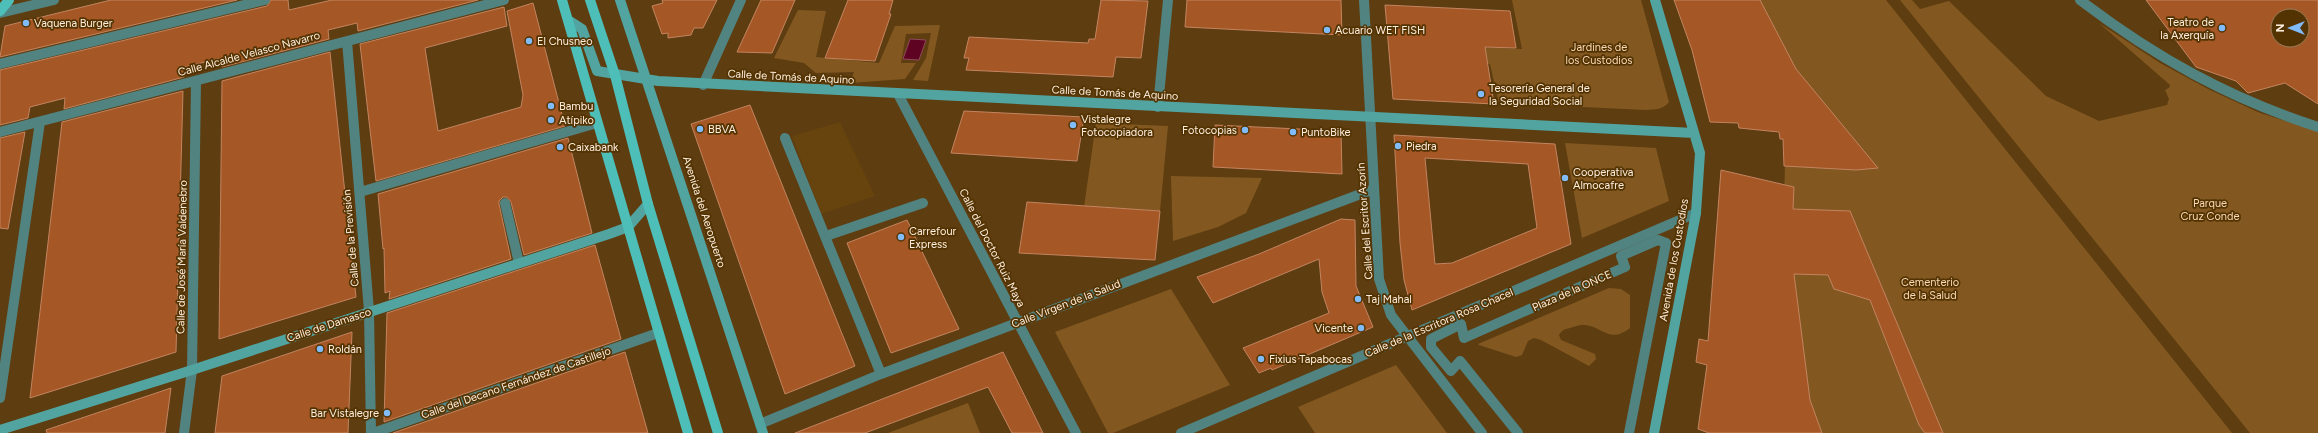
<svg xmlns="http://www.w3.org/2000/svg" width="2318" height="433" viewBox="0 0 2318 433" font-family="Figtree,sans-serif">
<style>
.built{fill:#67430d}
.green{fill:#825820}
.water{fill:#5e0422;stroke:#8e4a5a}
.building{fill:#a55825;stroke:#c38460;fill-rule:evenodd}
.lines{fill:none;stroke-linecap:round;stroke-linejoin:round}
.street{stroke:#518380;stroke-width:10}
.secondary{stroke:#51a4a0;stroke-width:10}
.primary{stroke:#4ebeb8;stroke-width:10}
.poi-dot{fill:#81bcfa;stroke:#533302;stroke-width:1.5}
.labels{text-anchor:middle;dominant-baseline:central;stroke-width:3.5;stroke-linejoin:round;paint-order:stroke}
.poi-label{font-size:11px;fill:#ffefde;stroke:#533302;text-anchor:start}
.park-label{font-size:11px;fill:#fad9b5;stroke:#533302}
.street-label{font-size:11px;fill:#ffefde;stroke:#533302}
</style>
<rect width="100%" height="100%" fill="#5e3d10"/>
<path class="built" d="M840 122 875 196 821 214 792 136Z"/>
<path class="green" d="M1512 0H1641L1669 102C1663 110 1655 109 1646 110L1499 103 1490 64 1480 63 1478 47 1522 49Z
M1752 0H1886L2232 433H1810L1782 269 1785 165 1812 166Z
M1900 0H1912L1920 9 1949 1 2046 96 2099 121 2167 105 2169 99 2165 90 2169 88 2170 85 2099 23 2160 63 2210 90 2260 113 2318 131V433H2250Z
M798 10 826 11 816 57 879 63 895 26 940 25 928 81 913 80 926 58 931 33 906 34 901 63H916L905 79 850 83 854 72 816 73 804 63 774 58Z
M1096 123 1168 126 1160 211 1084 207Z
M1565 143 1656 148 1669 201 1582 238Z
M1171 177V176L1262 178 1246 213 1218 227 1173 241Z
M1609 288 1621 289 1630 295V328C1610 344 1603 327 1585 325 1580 324 1575 327 1570 328 1565 329 1562 330 1559 335L1561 340 1595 354 1596 359 1589 366 1541 340 1534 338 1528 341 1522 355 1516 357 1479 345 1478 344Z
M1171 289 1230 385 1113 433H1108L1055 332Z
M1396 365 1447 433H1315L1298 407Z
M968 403 980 433H888Z"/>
<path class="water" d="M910 39 926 40 919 60 903 59Z"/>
<path class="building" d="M111 0H237L0 57 5 26Z
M271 0H288L289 10 332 0H478L358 31 357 23 328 30 329 39 222 67V58L184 67V77L64 109 65 98 30 107 28 118 0 125V70L267 6Z
M662 0H717L703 28H694L691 35 668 38V33L662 34 652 6 663 3Z
M761 0H795L772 53 737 52Z
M848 0H893L889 14H891L875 61 825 58Z
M1101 0 1148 1 1141 58 1116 57 1113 77 966 70 969 58H964L969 37 1088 43 1089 39H1095Z
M1187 0H1341L1342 35 1185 27Z
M1674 0H1760L1796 69 1878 168 1856 170 1784 166 1783 139H1780L1779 132 1739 128 1738 123 1710 122 1692 50Z
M2146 0H2318V104L2285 83 2248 93 2236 81 2196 67ZM2278 16H2302V40H2278Z
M533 3 565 126 376 181 360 44 504 7 507 26 425 48 438 131 521 107 523 95 507 11Z
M1385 5 1510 11 1516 48 1485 47 1494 104 1393 99Z
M330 52 356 297 219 339 222 81Z
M183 91 176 352 30 398 62 122Z
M750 105 855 366 785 394 691 124Z
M964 111 1084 117 1077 161 951 153Z
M1215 125 1341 131 1342 174 1213 167Z
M25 132 8 229 0 228V138Z
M1394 135 1555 144 1571 244 1412 310 1404 280 1400 243ZM1425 158 1528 164 1537 228 1452 263 1435 264Z
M568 138 592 233 524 255 511 202 507 197H503L499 201V204L511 259 389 299 390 291 385 293 384 248 383 249 378 194Z
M1721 170 1794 187 1793 209 1850 211 1943 433H1925L1919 425 1870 300 1834 289 1828 275 1794 274 1810 400 1822 433H1709L1698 429 1707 365 1696 362 1699 339 1708 341Z
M1027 202 1160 211 1155 260 1019 253Z
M1341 219 1355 220 1356 286 1373 327 1272 370 1271 368 1259 373 1243 348 1329 313 1322 292 1319 259 1213 303 1197 277 1259 254Z
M907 220 959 329 891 353 847 243Z
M595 245 621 339 384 422 387 313Z
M352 332 348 433H215L222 376Z
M625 352 648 433H393Z
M1003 352 1043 433H1012L988 387 865 433H795Z
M171 388 165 433H47L46 430Z"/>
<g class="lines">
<path class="street" d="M1364 0 1379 279 1391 315 1482 433
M2080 0C2155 57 2228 98 2318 127
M0 13 54 0
M347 41 369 311 371 433
M0 64 265 0
M703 85 741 0
M898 94 1076 433
M1158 107 1168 0
M0 132 504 0
M785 138 881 374
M360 192 597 123
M505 203 519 263
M826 236 923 203
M0 398 40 122
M760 424 881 374 1374 189
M184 433 192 370 196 81
M373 433 658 333
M1181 433 1696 213
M1518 433 1460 361 1451 371 1431 347V339L1461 324 1464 338 1625 267 1621 256 1658 240 1666 243 1629 433"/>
<path class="secondary" d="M620 0 763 433
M568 20 582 29 597 71 658 81 1694 133
M0 430 192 370 609 234 628 227 648 204
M1654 433 1696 213 1700 153 1655 0"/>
<path class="primary" d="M562 0 688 433
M590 0 615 75 648 204 718 433
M0 11 9 0"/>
</g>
<g class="poi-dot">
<circle cx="26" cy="23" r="4"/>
<circle cx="2222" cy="28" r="4"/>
<circle cx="1327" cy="30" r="4"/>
<circle cx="529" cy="41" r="4"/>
<circle cx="1481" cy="94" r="4"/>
<circle cx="551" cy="106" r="4"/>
<circle cx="551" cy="120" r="4"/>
<circle cx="1073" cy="125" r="4"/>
<circle cx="700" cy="129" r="4"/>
<circle cx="1245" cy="130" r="4"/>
<circle cx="1293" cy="132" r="4"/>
<circle cx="1398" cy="146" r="4"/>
<circle cx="560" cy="147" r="4"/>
<circle cx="1565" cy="178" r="4"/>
<circle cx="901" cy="237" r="4"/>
<circle cx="1358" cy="299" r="4"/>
<circle cx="1361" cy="328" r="4"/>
<circle cx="320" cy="349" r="4"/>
<circle cx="1261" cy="359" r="4"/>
<circle cx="387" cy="413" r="4"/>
</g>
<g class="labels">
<g class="poi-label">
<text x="2214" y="22" text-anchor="end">Teatro de<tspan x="2214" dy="13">la Axerquía</tspan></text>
<text x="34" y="23">Vaquena Burger</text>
<text x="1335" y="30">Acuario WET FISH</text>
<text x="537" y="41">El Chusneo</text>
<text x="1489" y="88">Tesorería General de<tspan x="1489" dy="13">la Seguridad Social</tspan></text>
<text x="559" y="106">Bambu</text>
<text x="1081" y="119">Vistalegre<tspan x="1081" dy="13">Fotocopiadora</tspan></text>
<text x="559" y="120">Atípiko</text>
<text x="708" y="129">BBVA</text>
<text x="1237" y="130" text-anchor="end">Fotocopias</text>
<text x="1301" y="132">PuntoBike</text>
<text x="1406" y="146">Piedra</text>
<text x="568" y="147">Caixabank</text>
<text x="1573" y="172">Cooperativa<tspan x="1573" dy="13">Almocafre</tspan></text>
<text x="909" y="231">Carrefour<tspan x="909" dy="13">Express</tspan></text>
<text x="1366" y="299">Taj Mahal</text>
<text x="1353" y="328" text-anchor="end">Vicente</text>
<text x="328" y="349">Roldán</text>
<text x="1269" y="359">Fixius Tapabocas</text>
<text x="379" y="413" text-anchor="end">Bar Vistalegre</text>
</g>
<g class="park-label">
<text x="1599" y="47">Jardines de<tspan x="1599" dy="13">los Custodios</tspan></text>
<text x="2210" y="203">Parque<tspan x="2210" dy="13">Cruz Conde</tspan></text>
<text x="1930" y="282">Cementerio<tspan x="1930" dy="13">de la Salud</tspan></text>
</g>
<g class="street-label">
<text transform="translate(249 54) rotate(-15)">Calle Alcalde Velasco Navarro</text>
<text transform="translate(791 77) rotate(3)">Calle de Tomás de Aquino</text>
<text transform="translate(1115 93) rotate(3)">Calle de Tomás de Aquino</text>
<text transform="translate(704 212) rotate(72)">Avenida del Aeropuerto</text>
<text transform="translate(1365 221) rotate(-94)">Calle del Escritor Azorín</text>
<text transform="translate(351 238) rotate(-95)">Calle de la Previsión</text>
<text transform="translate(992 248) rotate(63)">Calle del Doctor Ruiz Maya</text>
<text transform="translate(182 257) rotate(-89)">Calle de José María Valdenebro</text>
<text transform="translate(1674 260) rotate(-80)">Avenida de los Custodios</text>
<text transform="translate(1572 291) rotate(-24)">Plaza de la ONCE</text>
<text transform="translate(1066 304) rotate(-21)">Calle Virgen de la Salud</text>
<text transform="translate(1439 323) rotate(-23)">Calle de la Escritora Rosa Chacel</text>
<text transform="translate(329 325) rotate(-18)">Calle de Damasco</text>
<text transform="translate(516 383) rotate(-19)">Calle del Decano Fernández de Castillejo</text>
</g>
</g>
<g transform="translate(2290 28) rotate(270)"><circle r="19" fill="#533302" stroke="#987e5a"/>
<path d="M0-3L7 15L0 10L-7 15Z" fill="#81bcfa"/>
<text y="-6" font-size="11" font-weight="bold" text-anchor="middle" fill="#ffefde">N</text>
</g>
</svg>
